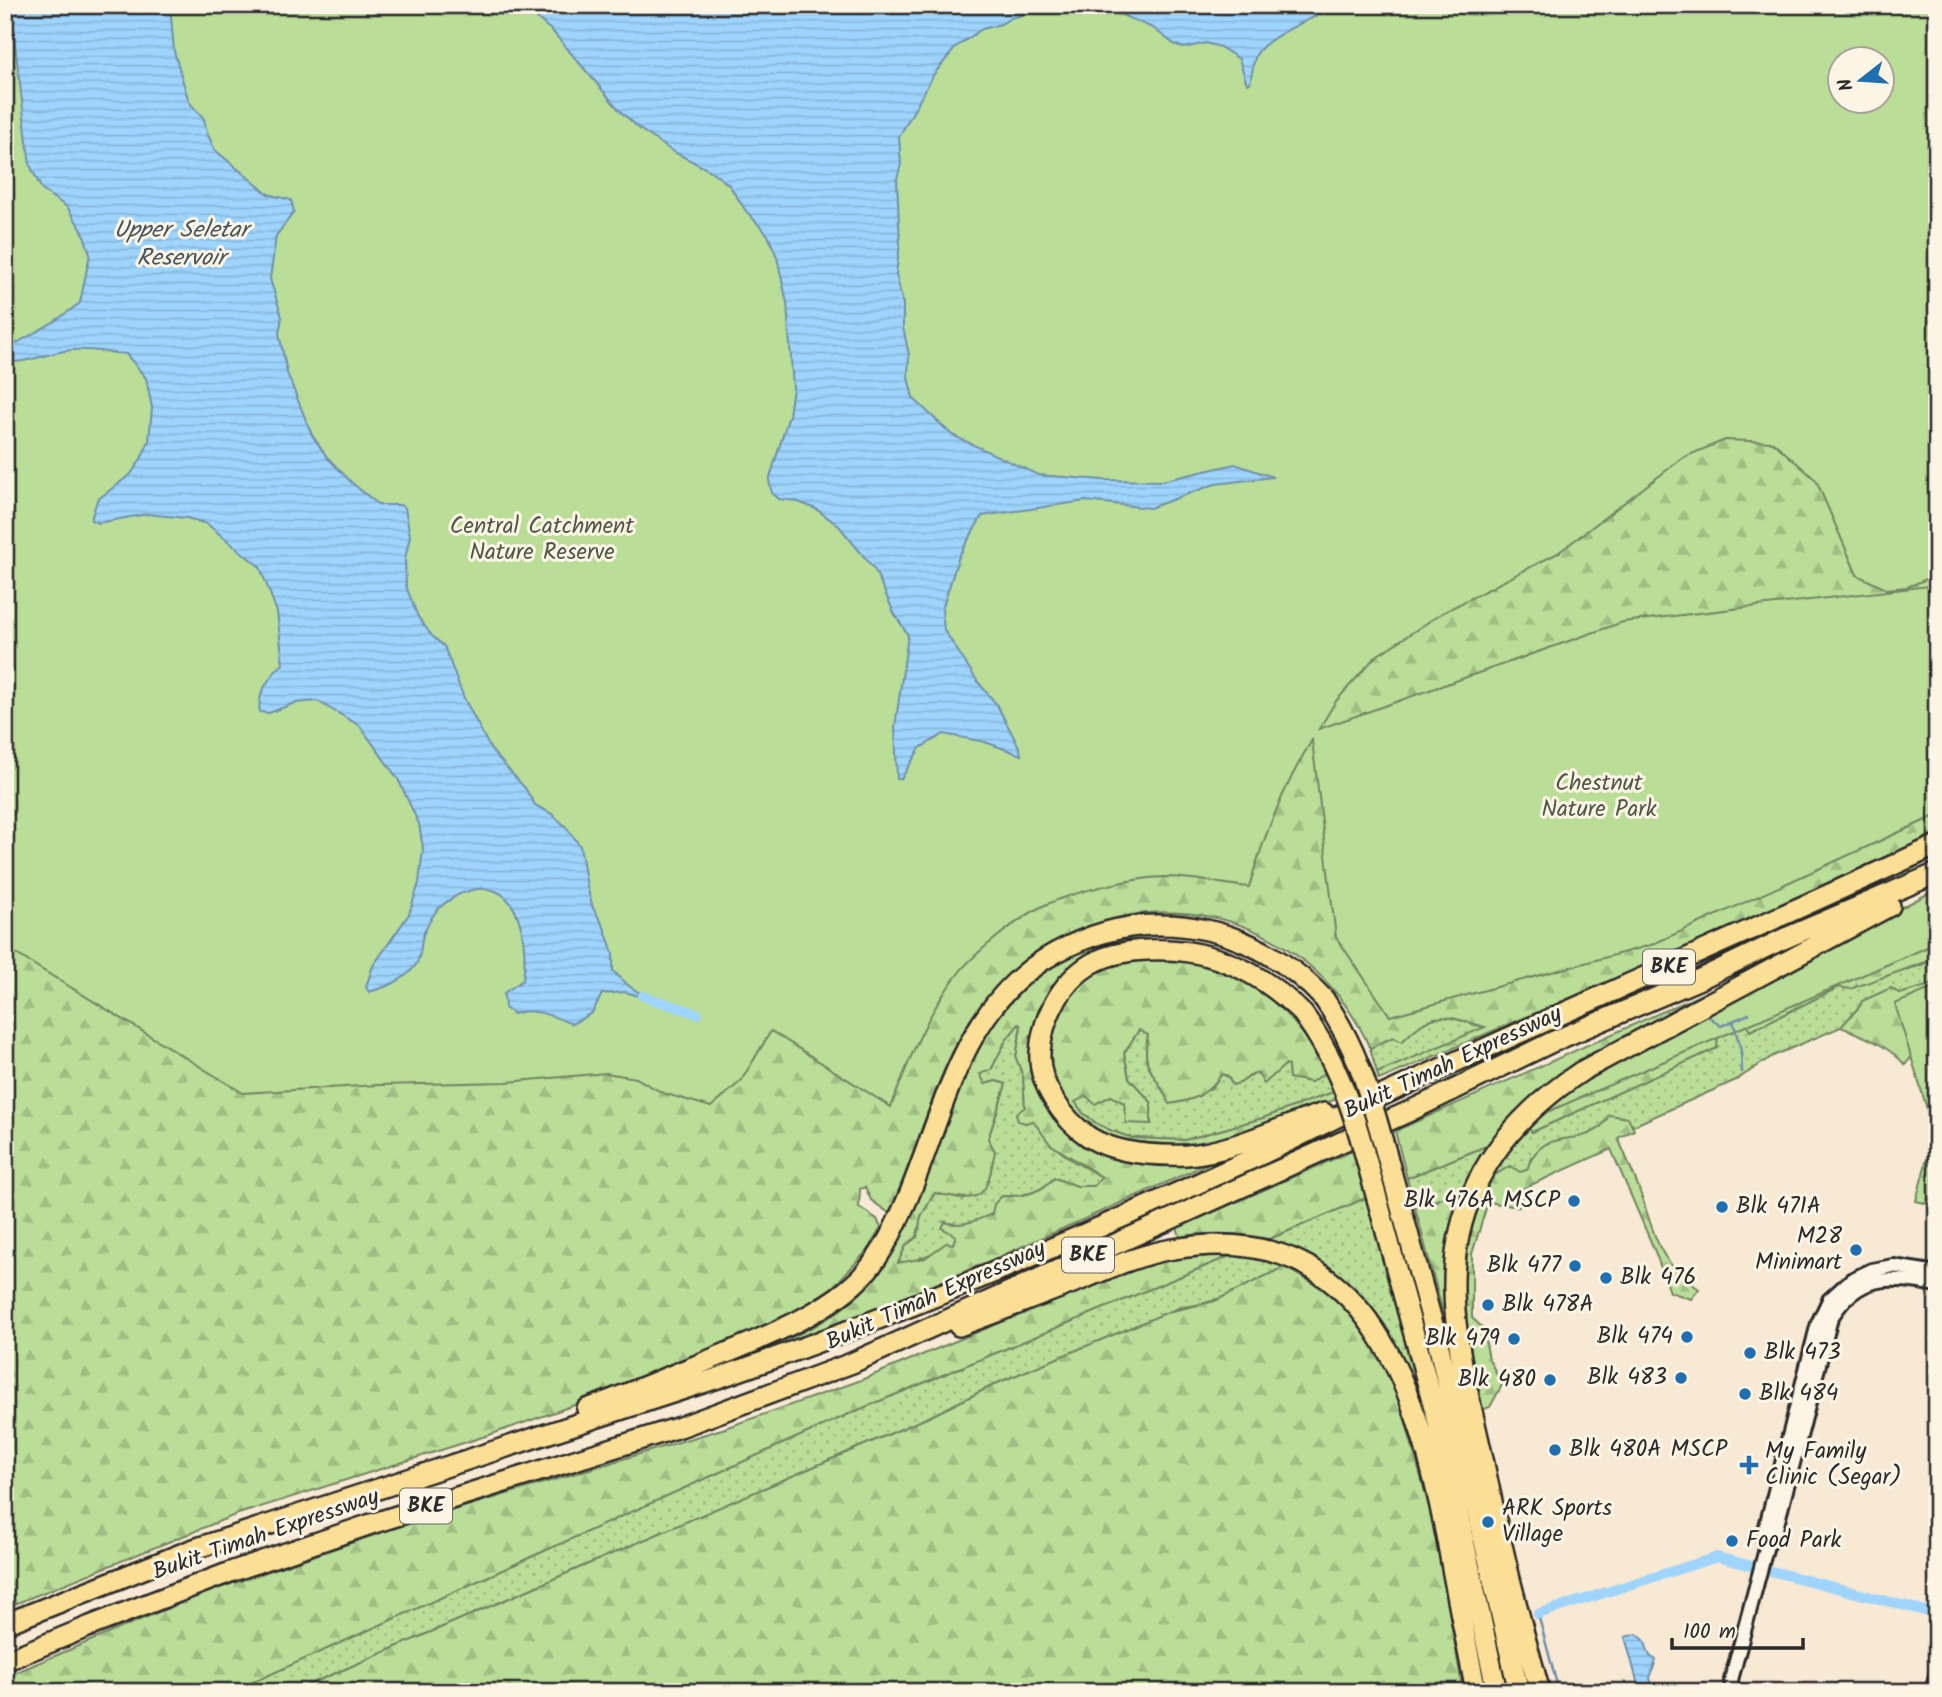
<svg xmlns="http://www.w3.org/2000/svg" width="1942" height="1697" viewBox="0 0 1942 1697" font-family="Kalam,sans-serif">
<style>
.grass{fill:url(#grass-dots);stroke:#728462;stroke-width:2}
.forest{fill:url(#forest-firs);stroke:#728462;stroke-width:2;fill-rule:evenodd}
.park{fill:#badd98;stroke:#728462;stroke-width:2;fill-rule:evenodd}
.water{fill:url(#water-rules);stroke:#7090a9;stroke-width:2}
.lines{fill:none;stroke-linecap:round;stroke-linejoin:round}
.stream{stroke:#7090a9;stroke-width:2.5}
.canal{stroke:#9ed4fd;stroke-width:10}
.tertiary-casing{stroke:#2b2b2b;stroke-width:18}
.motorway-casing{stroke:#2b2b2b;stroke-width:24}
.tertiary{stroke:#fcf5e5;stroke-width:12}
.motorway{stroke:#fbdf96;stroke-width:19}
.rail-casing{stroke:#2b2b2b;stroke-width:5}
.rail{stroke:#fcf5e5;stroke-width:2.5;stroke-dasharray:8;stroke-linecap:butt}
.motorway-bridge-casing{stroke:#2b2b2b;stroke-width:24;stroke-linecap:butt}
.motorway-bridge{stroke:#fbdf96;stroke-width:19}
.poi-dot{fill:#1f6fb2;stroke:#fcf5e5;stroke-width:2.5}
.labels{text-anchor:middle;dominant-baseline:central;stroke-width:6;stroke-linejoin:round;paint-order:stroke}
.shield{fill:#fcf5e5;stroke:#6a6863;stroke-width:2}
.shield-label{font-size:21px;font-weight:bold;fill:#2b2b2b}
.park-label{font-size:23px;fill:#4f5846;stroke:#fcf5e5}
.street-label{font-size:23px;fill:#2b2b2b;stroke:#fcf5e5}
.poi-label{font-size:23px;fill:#2b2b2b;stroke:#fcf5e5;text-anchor:start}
.water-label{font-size:24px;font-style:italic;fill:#485560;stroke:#fcf5e5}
</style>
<defs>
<pattern id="grass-dots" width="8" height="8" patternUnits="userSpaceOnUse" patternTransform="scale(1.75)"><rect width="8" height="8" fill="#badd98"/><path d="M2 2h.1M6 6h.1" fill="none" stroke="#a0be83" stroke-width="1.8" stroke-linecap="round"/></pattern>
<pattern id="forest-firs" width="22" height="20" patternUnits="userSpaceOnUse" patternTransform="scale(1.75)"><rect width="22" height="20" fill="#badd98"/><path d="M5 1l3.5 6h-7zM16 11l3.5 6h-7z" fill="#a0be83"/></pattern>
<pattern id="water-rules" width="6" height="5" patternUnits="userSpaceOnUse" patternTransform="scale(1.75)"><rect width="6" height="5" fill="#9ed4fd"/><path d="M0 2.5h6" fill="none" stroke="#88b6d9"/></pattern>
</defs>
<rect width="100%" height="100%" fill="#f7e9d4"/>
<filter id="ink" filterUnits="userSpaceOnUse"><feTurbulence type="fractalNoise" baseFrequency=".0143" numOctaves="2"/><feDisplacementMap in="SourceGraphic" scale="14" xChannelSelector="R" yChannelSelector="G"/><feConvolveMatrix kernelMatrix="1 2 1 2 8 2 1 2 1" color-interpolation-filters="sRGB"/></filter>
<g filter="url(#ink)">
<path class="grass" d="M1937 958V983L1860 1006 1841 1027 1773 1056 1736 1080 1633 1126 1628 1118 1531 1157 1528 1169 1520 1173 1510 1166 1495 1175H1490L1526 1126 1532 1132 1716 1048 1718 1031 1744 1020 1750 1031 1839 987 1919 966Z
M1443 1015 1486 1028 1377 1073 1370 1048 1393 1037 1402 1041 1419 1024Z
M1018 1023 1021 1026 1016 1058 1023 1076 1025 1107 1051 1144 1073 1161 1102 1177 1094 1186H1077L1054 1178C1041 1193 1021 1197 1002 1196L995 1204 993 1214C977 1220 962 1228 945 1222L956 1236 953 1244C933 1252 919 1262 897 1264L906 1245 917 1237 921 1216 935 1192 964 1199 988 1139 1006 1084 996 1081 985 1084 979 1074 991 1070 1006 1040Z
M1139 1030 1148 1035C1143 1059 1146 1068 1163 1087L1210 1090 1222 1074 1240 1083 1254 1073 1286 1064 1288 1066 1289 1078 1311 1082 1328 1071 1336 1091 1263 1118 1185 1140 1132 1138 1112 1131 1097 1124 1083 1113 1074 1102 1086 1095 1111 1096 1124 1103 1151 1102 1129 1078 1124 1053Z
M1496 1142 1470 1188 1415 1208 1407 1178Z
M1368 1197 1430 1420 1427 1421C1394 1332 1365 1269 1267 1240Z
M1232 1255 1263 1260 1284 1267C1251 1283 1218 1305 1181 1307L1000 1382 929 1417 292 1692H231L851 1413Z"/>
<path class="forest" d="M1937 5V834L1665 957 1379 1080 1377 1073 1485 1027C1444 1016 1435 1007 1402 1042L1393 1037 1370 1048C1297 887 1096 867 985 1000 938 1056 920 1147 889 1213L871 1200 865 1187 860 1189 859 1207 877 1219 881 1228 866 1252 834 1286 796 1311 751 1332 583 1402 492 1434 235 1515 5 1608V362L1038 475ZM1840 60H1882V102H1840Z
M1937 889V958L1850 989 1839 987 1750 1031 1744 1020 1718 1031 1717 1048 1532 1132 1526 1126 1539 1110 1635 1049Z
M1128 938 1129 941C1072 953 1037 987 1032 1046L1095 1149H1241C1064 1228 889 1309 707 1374L706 1371C763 1349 830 1330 872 1281 893 1257 906 1228 918 1198 970 1077 977 972 1128 938ZM1019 1024 1021 1026 1016 1058 1023 1076 1025 1107 1016 1114 1018 1121 1025 1123 1033 1121 1050 1144 1102 1177 1094 1186H1077L1054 1178C1041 1193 1021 1197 1002 1196L994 1204 992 1214C977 1220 961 1228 945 1222L942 1228 956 1236 953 1244 946 1243 925 1258 898 1263 906 1245 917 1237 921 1216 935 1193C984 1204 986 1198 995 1151L988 1139 1006 1084 996 1081 985 1084 980 1074 991 1070 1006 1040Z
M1153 958C1237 959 1287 1001 1328 1071L1311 1082 1289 1078 1288 1066 1286 1064 1264 1084 1258 1073H1254L1240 1083 1232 1085 1228 1076 1222 1074C1205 1096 1196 1100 1169 1104 1158 1074 1140 1071 1148 1035L1139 1030 1124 1053 1129 1078 1151 1102V1124L1126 1123 1124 1103 1111 1096 1095 1104 1086 1096 1075 1102 1083 1113 1097 1124 1112 1131 1132 1138 1185 1140 1263 1118 1336 1091 1339 1098C1277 1121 1210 1153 1144 1145 1121 1142 1097 1135 1080 1121 1059 1103 1042 1060 1050 1033 1051 1027 1056 1020 1059 1014 1067 997 1078 979 1095 970 1111 961 1135 960 1153 958Z
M1937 983V993L1917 1050 1905 1065C1888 1045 1865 1037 1841 1027L1860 1006 1862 1001 1891 988 1900 994Z
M1711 990 1714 996 1496 1142 1407 1178 1395 1131Z
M1609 1115 1628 1118 1634 1130 1618 1138C1625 1155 1633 1172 1639 1189 1656 1236 1655 1259 1699 1289L1691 1299 1670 1292 1654 1249 1611 1149 1524 1188 1519 1207 1488 1202 1472 1254V1318L1483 1328 1489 1359 1502 1385 1490 1407 1481 1410C1468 1352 1453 1289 1468 1230 1472 1211 1483 1192 1490 1175H1495L1510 1166 1520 1172 1527 1170C1542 1119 1589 1156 1609 1115Z
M1354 1150 1368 1197 1267 1240 1218 1235 1181 1239 1177 1228Z
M1470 1188 1455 1357 1415 1208Z
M1219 1255H1232L851 1413 231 1692H5V1677L199 1595 398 1527 722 1429 856 1382 1126 1271 1152 1262Z
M1284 1267 1322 1288 1344 1308 1363 1329 1380 1354 1397 1391 1435 1528 1463 1692H292L929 1417 1000 1382 1168 1312 1215 1301Z"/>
<path class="park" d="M5 5H1937V575L1907 587 1886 589 1857 575 1816 480 1773 442 1725 440 1684 457 1558 553 1442 613 1375 657 1336 701 1319 729 1623 622 1937 585V815L1651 945 1390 1016 1336 937 1312 740C1284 786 1264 835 1249 887 1222 884 1192 877 1164 877 1131 878 1076 891 1045 905 1021 916 974 953 958 974 926 1014 909 1060 891 1107L771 1031 741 1081 711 1107 663 1093 636 1078 606 1073 507 1082 378 1085 243 1093 5 947ZM1840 60H1882V102H1840Z
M1937 889V943L1531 1119 1558 1095 1635 1049Z
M1937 986V1206L1916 1201 1934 1132 1895 1004Z"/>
<path class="water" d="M10 5H170L174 51 189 102 204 119 207 133 215 150 268 194 291 200 294 212 276 236 270 279 282 317 279 333 287 373 312 435 327 457 352 483 379 505H400L405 508 410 536 405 559 406 586 418 617 432 636 444 646 464 698 491 750 525 788 535 805 552 814 566 827 580 846 587 887 593 908 604 927 613 953V971L629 986 643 995 642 997 625 992 602 994 592 1013 572 1024C555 1017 531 1006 514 1014L505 1008 504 993 523 980C528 945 522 879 472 890 459 893 449 899 439 908 433 914 426 927 423 935 420 946 422 957 415 966 404 981 386 987 369 992L366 987 373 966 409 914 419 883 423 848 419 824 398 779 360 726 317 701 295 703 269 713 260 712C256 695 271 674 283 664L277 612 260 567 207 524 187 518 147 514 98 523 91 520 97 500 131 474 141 459 149 441 152 408 146 378 126 354C108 353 90 348 71 350 49 352 27 364 5 362V350L55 321 80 303 90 254 83 232 67 207 42 190 30 165Z
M522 5H1343C1322 13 1266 36 1256 55 1253 63 1252 74 1250 83L1247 84 1239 59 1220 47 1206 43 1184 48 1174 44 1153 28 1115 12 1079 9H1044L1011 18 1001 24 982 29 956 47 934 74 899 137 901 164 897 179 900 244 896 274 903 304V327L909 355 908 377 913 398 952 435 1038 475 1103 480 1162 481 1235 464 1273 477 1215 484 1150 508 1085 501 982 516 959 556 942 609 944 630 978 682 997 705 1020 749 1021 755 985 742 944 734 920 748 901 779H897L895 727 908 635 894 613 875 570 839 526 816 509 796 501 779 499 772 493 769 481 789 415 793 388 787 303 777 257 768 235 746 211 729 185 711 171 672 151 641 130 621 112 553 32Z
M1637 1634 1644 1640 1650 1656 1656 1660 1650 1678 1654 1692H1640L1625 1637Z"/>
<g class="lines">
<path class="stream" d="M1707 1015 1721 1026 1749 1014
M1733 1021 1741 1051 1742 1072
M1538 1614 1559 1692"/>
<path class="canal" d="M643 996 698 1014
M1538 1614 1717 1557 1937 1614"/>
<defs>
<path id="tertiary" d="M1767 1545 1763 1538 1818 1323 1829 1300 1851 1280 1872 1270 1893 1266 1937 1273
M1733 1692 1731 1680 1767 1545 1773 1540 1831 1318C1859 1272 1890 1277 1937 1285"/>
<path id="motorway" d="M1303 1014C1267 977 1221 952 1168 950 1142 949 1113 951 1091 964 1061 982 1042 1018 1040 1053 1038 1085 1064 1120 1089 1137 1116 1154 1156 1156 1187 1155 1232 1152 1281 1126 1324 1113
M1385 1149 1437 1339 1519 1692
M1364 1151 1438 1422 1497 1692
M959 1326C1000 1311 1041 1295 1083 1279 1112 1267 1142 1254 1173 1249 1372 1215 1420 1398 1449 1551 1457 1598 1467 1645 1476 1692
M587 1409C623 1396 659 1380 695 1366 747 1344 827 1316 865 1273 884 1252 896 1225 907 1200 945 1110 962 1004 1055 953 1088 935 1123 924 1161 925 1224 925 1281 953 1324 999
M5 1624 191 1550 724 1376C902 1314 1076 1240 1247 1161 1292 1141 1334 1117 1379 1097 1564 1011 1752 931 1937 845
M5 1661 90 1626 233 1571 371 1524 680 1427 852 1363 1410 1111 1552 1042 1700 979 1781 940 1937 873
M1540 1692C1518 1615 1499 1537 1483 1459 1471 1404 1455 1347 1454 1291 1452 1194 1503 1123 1582 1071L1890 906"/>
</defs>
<use href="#tertiary" class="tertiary-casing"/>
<use href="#motorway" class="motorway-casing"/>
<use href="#tertiary" class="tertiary"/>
<use href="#motorway" class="motorway"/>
<defs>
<path id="rail" d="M1925 1692 1937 1647"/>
</defs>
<use href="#rail" class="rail-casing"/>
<use href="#rail" class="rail"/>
<defs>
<path id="motorway-bridge" d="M1324 999C1358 1049 1369 1092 1385 1149
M1303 1014C1334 1056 1350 1101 1364 1151"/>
</defs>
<use href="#motorway-bridge" class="motorway-bridge-casing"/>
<use href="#motorway-bridge" class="motorway-bridge"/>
</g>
</g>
<g class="poi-dot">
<circle cx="1574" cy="1201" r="7"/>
<circle cx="1722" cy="1207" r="7"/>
<circle cx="1856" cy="1250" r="7"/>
<circle cx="1575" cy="1266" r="7"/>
<circle cx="1606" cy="1278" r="7"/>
<circle cx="1488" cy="1305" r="7"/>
<circle cx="1687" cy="1337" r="7"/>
<circle cx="1514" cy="1339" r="7"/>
<circle cx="1750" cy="1353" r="7"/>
<circle cx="1681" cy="1378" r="7"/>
<circle cx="1550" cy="1380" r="7"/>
<circle cx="1745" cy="1394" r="7"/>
<circle cx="1555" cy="1450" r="7"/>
<path d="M1745.5 1454.5h7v7h7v7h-7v7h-7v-7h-7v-7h7z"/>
<circle cx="1488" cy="1522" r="7"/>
<circle cx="1732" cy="1541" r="7"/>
</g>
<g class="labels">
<g class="shield">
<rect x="1643" y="949.5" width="52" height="35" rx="5"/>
<rect x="1062" y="1237.5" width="52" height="35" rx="5"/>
<rect x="400" y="1488.5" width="52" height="35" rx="5"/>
</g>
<g class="shield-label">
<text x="1669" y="967">BKE</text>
<text x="1088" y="1255">BKE</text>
<text x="426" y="1506">BKE</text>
</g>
<g class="park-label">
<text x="542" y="527">Central Catchment<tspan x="542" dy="26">Nature Reserve</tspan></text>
<text x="1599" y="784">Chestnut<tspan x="1599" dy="26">Nature Park</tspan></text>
</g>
<g class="street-label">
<text transform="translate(1453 1063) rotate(-25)">Bukit Timah Expressway</text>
<text transform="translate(936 1296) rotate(-24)">Bukit Timah Expressway</text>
<text transform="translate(266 1535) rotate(-19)">Bukit Timah Expressway</text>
</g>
<g class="poi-label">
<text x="1560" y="1201" text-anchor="end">Blk 476A MSCP</text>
<text x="1736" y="1207">Blk 471A</text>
<text x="1842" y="1237" text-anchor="end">M28<tspan x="1842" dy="26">Minimart</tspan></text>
<text x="1561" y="1266" text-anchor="end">Blk 477</text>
<text x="1620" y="1278">Blk 476</text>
<text x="1502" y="1305">Blk 478A</text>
<text x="1673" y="1337" text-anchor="end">Blk 474</text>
<text x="1500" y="1339" text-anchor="end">Blk 479</text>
<text x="1764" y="1353">Blk 473</text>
<text x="1667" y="1378" text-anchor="end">Blk 483</text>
<text x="1536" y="1380" text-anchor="end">Blk 480</text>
<text x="1759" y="1394">Blk 484</text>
<text x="1569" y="1450">Blk 480A MSCP</text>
<text x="1765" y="1452">My Family<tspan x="1765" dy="26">Clinic (Segar)</tspan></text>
<text x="1502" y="1509">ARK Sports<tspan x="1502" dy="26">Village</tspan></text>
<text x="1746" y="1541">Food Park</text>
</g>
<g class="water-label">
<text x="181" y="230">Upper Seletar<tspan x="181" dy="28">Reservoir</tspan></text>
</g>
</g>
<rect width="1942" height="1697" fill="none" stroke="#fcf5e5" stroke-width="28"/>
<rect x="14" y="14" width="1914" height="1669" fill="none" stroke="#2b2b2b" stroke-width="2.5" filter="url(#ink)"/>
<g transform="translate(1861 80) rotate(253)"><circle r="33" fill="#fcf5e5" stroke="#a8a49b" stroke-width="2"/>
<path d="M0-5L12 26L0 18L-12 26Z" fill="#1f6fb2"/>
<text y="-10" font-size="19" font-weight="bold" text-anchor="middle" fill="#2b2b2b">N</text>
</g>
<path d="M1672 1638v10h131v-10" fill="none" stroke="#2b2b2b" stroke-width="3.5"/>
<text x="1683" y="1638" font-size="21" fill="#2b2b2b" stroke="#fcf5e5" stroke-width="5" paint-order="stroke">100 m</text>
</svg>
